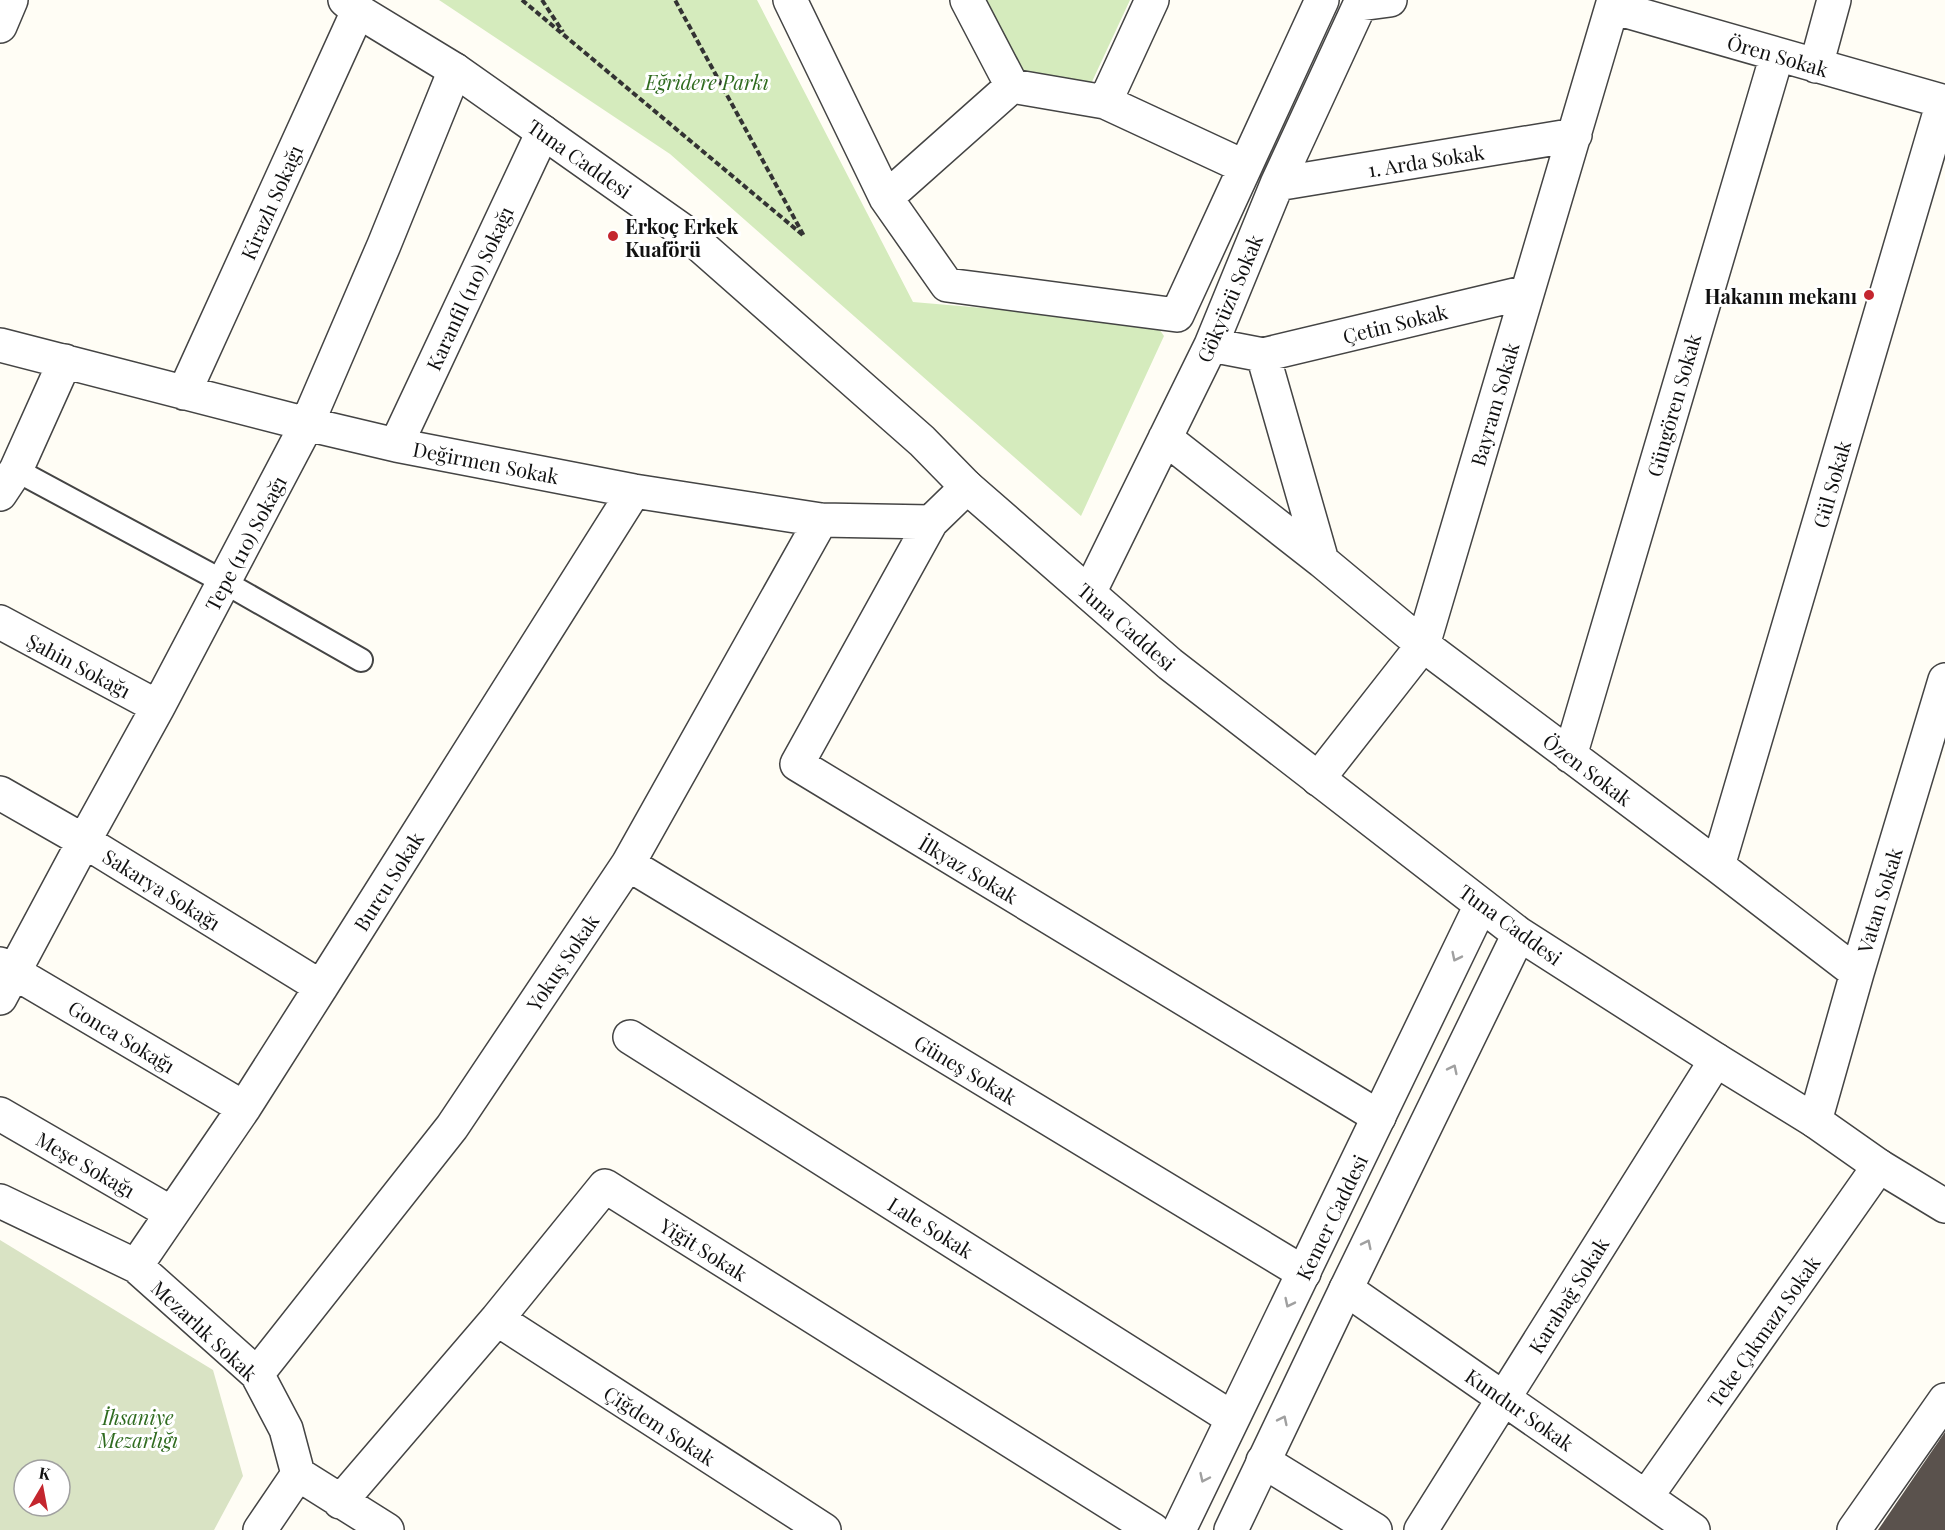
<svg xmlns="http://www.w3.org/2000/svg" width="1945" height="1530" viewBox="0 0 1945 1530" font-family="'Playfair Display',serif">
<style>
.green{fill:#d5ebbd}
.cemetery{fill:#d9e3c4;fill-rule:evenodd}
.building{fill:#5a524d}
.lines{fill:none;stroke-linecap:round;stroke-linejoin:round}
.service-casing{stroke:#444;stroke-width:26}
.minor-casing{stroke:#444;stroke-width:36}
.tertiary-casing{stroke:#444;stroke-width:36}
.path{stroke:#333;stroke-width:4;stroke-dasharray:6 3;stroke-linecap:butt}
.service{stroke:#fff;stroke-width:22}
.minor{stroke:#fff;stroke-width:33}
.tertiary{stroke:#fff;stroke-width:33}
.oneway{stroke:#a0a0a0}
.poi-dot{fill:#c4262e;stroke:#fff;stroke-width:2}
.labels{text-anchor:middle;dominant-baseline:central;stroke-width:6;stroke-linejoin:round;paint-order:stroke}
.street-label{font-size:20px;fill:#111;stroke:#fff}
.park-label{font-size:20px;font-style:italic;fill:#2f6b1f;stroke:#fff}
.poi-label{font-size:20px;font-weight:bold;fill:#111;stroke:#fff;text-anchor:start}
</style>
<rect width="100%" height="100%" fill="#fffdf5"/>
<path class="green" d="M439 0H757L913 302 1155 323 1164 336 1081 516 670 154Z
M982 0H1130L1090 86 1018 71Z"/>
<path class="cemetery" d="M0 1240 213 1370 243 1476 214 1530H0ZM24 1470H60V1506H24Z"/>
<path class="building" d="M1945 1432V1530H1878Z"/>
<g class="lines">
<defs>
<path id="service" d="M16 470 224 582 361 660"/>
<path id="minor" d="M790 0 886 198 947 285 1177 315 1322 0
M967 0 1012 86
M1360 4 1390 0
M1612 7 1945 102
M0 26 11 0
M1816 66 1834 0
M1105 102 1152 0
M1277 184 1575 135
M886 198 1012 86 1105 102 1245 167
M0 345 307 424 396 445 634 491 821 520 931 522 967 487
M1211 345 1263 355 1322 561 1423 645 1718 866 1857 973
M1263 355 1527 292
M184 393 358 11
M1165 438 1322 561
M396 445 543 132
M0 494 16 470 65 361
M931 522 797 764 1379 1117
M1089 593 1211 345 1277 184 1362 0
M0 622 158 707
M1570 756 1777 55
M1318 779 1423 645 1614 0
M0 793 84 841 321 987
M628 864 1304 1273
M1718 866 1943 102
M0 964 244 1108
M0 998 84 841 158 707 307 424 384 245 455 70
M630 1037 1232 1418
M0 1114 171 1213
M1815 1121 1857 973 1945 680
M0 1201 136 1266 257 1374 286 1429 298 1474 387 1530
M136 1266 244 1108 321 987 634 491
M1346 1289 1693 1530
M497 1319 824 1530
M257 1374 452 1127 628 864 821 520
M1263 1461 1375 1530
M1646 1497 1879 1166
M340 1502 497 1319 605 1186 1153 1530
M260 1530 298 1474
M1421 1530 1716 1060
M1854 1530 1945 1400"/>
<path id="tertiary" d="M345 0 358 11 455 70 686 233 922 441 967 487 1170 664 1519 934 1716 1060 1815 1121 1879 1166 1945 1206
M1179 1530 1481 905
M1231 1530 1346 1289 1519 934"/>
</defs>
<use href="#service" class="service-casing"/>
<use href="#minor" class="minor-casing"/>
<use href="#tertiary" class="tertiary-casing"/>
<path class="path" d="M522 0 804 236 675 0
M542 0 563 32"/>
<use href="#service" class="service"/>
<use href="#minor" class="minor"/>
<use href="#tertiary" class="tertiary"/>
</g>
<defs><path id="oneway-chevron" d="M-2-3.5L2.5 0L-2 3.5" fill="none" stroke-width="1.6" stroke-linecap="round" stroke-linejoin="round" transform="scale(1.5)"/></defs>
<g class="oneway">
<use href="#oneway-chevron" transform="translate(1456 957) rotate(116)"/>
<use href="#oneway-chevron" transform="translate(1453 1069) rotate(-64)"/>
<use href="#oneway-chevron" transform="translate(1367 1244) rotate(-64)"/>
<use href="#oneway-chevron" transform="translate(1289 1303) rotate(116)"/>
<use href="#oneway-chevron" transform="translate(1283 1420) rotate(-64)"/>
<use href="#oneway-chevron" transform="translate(1204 1478) rotate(115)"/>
</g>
<g class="poi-dot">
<circle cx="613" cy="236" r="6"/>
<circle cx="1869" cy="295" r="6"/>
</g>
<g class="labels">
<g class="street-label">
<text transform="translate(1778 55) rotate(16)">Ören Sokak</text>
<text transform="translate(580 158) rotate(35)">Tuna Caddesi</text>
<text transform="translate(1426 160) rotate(-9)">1. Arda Sokak</text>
<text transform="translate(271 202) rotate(-66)">Kirazlı Sokağı</text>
<text transform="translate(469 288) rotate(-65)">Karanfil (110) Sokağı</text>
<text transform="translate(1229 298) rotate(-67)">Gökyüzü Sokak</text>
<text transform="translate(1395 323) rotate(-14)">Çetin Sokak</text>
<text transform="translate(1494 404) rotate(-74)">Bayram Sokak</text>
<text transform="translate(1673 405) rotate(-74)">Güngören Sokak</text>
<text transform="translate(486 462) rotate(11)">Değirmen Sokak</text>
<text transform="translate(1831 484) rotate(-74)">Gül Sokak</text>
<text transform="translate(245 543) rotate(-62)">Tepe (110) Sokağı</text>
<text transform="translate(1127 626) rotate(41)">Tuna Caddesi</text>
<text transform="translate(79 665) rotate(28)">Şahin Sokağı</text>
<text transform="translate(1588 769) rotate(37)">Özen Sokak</text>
<text transform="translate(969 869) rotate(31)">İlkyaz Sokak</text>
<text transform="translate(388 881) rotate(-58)">Burcu Sokak</text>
<text transform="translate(162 889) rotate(32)">Sakarya Sokağı</text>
<text transform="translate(1879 900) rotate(-73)">Vatan Sokak</text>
<text transform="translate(1511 924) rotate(36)">Tuna Caddesi</text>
<text transform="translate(562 962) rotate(-56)">Yokuş Sokak</text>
<text transform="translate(122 1036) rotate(31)">Gonca Sokağı</text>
<text transform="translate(966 1069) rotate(31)">Güneş Sokak</text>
<text transform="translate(86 1164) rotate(30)">Meşe Sokağı</text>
<text transform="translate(1331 1217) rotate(-64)">Kemer Caddesi</text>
<text transform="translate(931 1227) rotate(32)">Lale Sokak</text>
<text transform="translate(704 1249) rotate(32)">Yiğit Sokak</text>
<text transform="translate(1568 1295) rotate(-58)">Karabağ Sokak</text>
<text transform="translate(205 1330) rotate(43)">Mezarlık Sokak</text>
<text transform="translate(1763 1331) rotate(-55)">Teke Çıkmazı Sokak</text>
<text transform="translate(1520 1409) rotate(35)">Kundur Sokak</text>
<text transform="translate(660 1425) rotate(33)">Çiğdem Sokak</text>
</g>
<g class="park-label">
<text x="707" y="81">Eğridere Parkı</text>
<text x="138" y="1416">İhsaniye<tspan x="138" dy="23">Mezarlığı</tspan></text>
</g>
<g class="poi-label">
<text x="625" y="225">Erkoç Erkek<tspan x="625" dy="23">Kuaförü</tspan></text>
<text x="1857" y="295" text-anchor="end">Hakanın mekanı</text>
</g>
</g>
<g transform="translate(42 1488) rotate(10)"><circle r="28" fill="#ffffff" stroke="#a0a0a0" stroke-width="1.5"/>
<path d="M0-4.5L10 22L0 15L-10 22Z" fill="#c4262e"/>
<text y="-9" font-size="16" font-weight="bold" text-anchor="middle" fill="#111111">K</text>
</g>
</svg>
